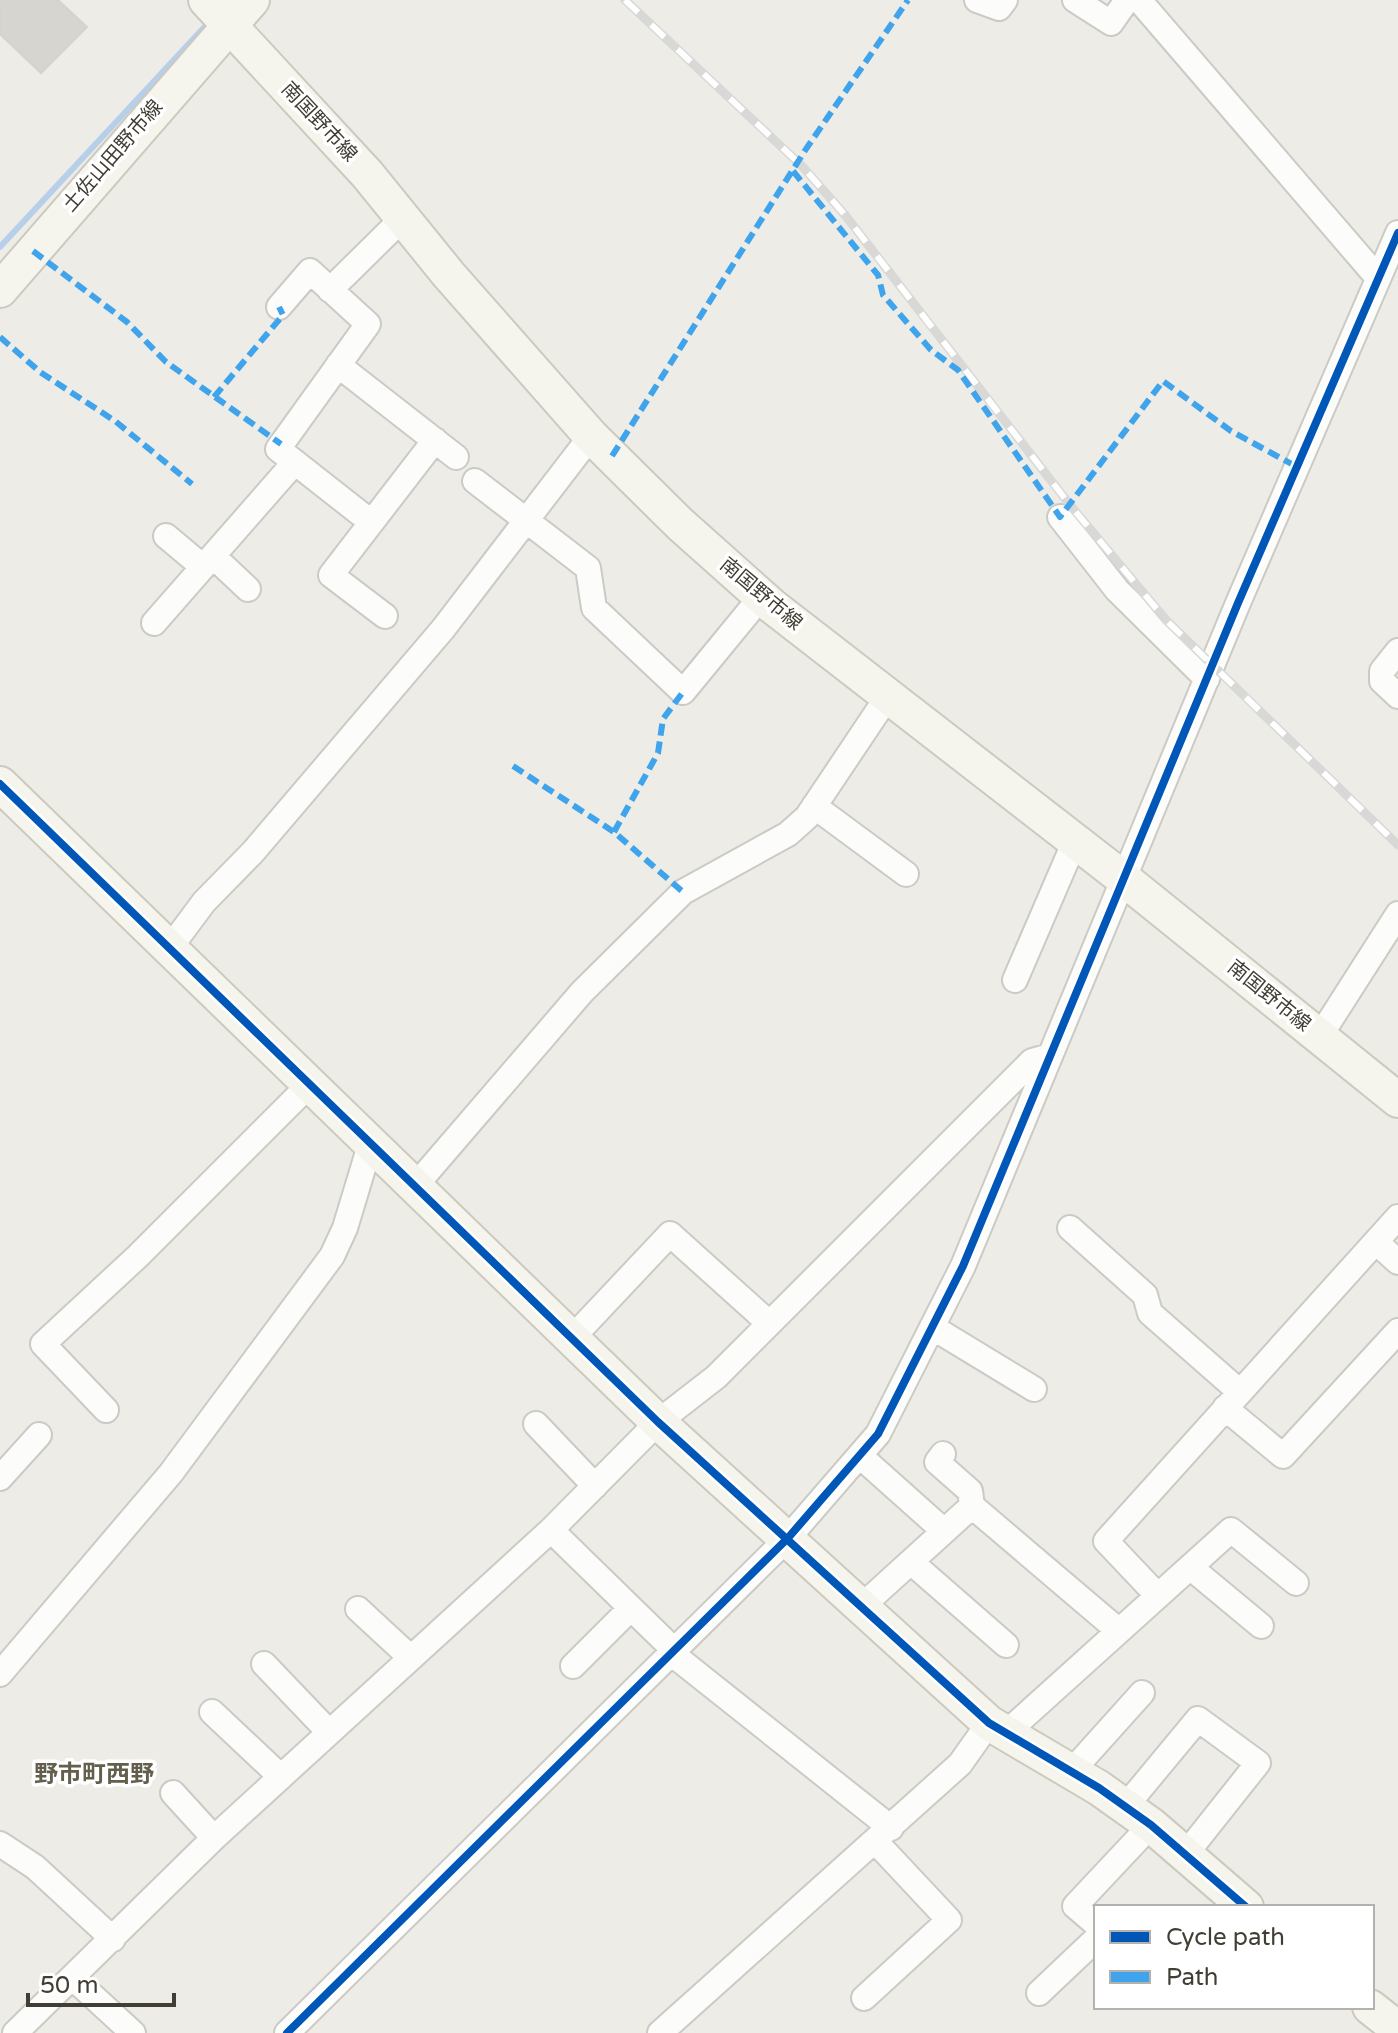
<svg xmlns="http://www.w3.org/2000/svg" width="1398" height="2033" viewBox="0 0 1398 2033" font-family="'Varela Round','Noto Sans JP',sans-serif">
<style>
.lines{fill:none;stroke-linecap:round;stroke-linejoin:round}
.stream{stroke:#b8cfea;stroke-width:6}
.building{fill:#d6d5cf;stroke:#d5d3cc;stroke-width:2}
.street-casing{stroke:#cbcac4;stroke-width:28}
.secondary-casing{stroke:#cccabe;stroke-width:38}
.street{stroke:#fcfcfb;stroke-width:24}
.secondary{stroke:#f5f4ed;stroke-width:34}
.rail-casing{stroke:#d8d8d7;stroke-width:9}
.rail{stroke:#fff;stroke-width:6;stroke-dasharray:18;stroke-linecap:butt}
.quiet{stroke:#3fa4eb;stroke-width:6;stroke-dasharray:12 6;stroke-linecap:butt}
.cycleway-casing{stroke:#fff;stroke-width:13}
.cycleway{stroke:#0057b8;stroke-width:8}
.labels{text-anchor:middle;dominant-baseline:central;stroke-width:7;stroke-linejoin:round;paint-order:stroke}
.street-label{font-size:20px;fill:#423e34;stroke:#fff}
.quarter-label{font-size:24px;font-weight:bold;fill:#645e4c;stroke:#fff}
</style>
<rect width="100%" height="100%" fill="#edece6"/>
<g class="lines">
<path class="stream" d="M0 247 210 21"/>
</g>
<path class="building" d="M0 0H58L87 27 41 73 0 34Z"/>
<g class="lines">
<defs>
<path id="street" d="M977 0 999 8 1005 0
M1075 0 1111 23 1127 0
M1139 0 1378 278
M330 290 403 218
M279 307 310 271 368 324 278 449 371 522
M338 365 456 457
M475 481 588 568 594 608 683 692 761 597
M1060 517 1117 590 1207 679
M166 536 203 567
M213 556 248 589
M385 616 331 575 435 440
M154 623 295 462
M1398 651 1382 671V681L1398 696
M814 806 906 874
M169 949 204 902 253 852 443 629 591 436
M1015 980 1075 841
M1320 1036 1398 914
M416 1185 582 992 683 892 788 834 807 817 888 696
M1070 1228 1145 1295 1150 1313 1240 1392
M1376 1242 1398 1262
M932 1327 1034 1389
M572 1338 670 1234 769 1323
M1225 1408 1283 1456 1398 1331
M106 1410 43 1344 138 1256 310 1084
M536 1424 595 1486
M943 1454 937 1462 970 1491 972 1506
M860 1456 944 1531
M0 1478 39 1435
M551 1530 674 1650
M911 1562 1006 1645
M1190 1567 1261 1626
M1158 1596 1106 1541 1398 1217
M862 1606 972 1506 1119 1631
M358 1609 411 1658
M671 1653 891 1828
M264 1664 329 1732
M573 1666 631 1608
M0 1674 171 1473 332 1256 345 1228 371 1142
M212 1712 281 1777
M1006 1733 1231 1530 1296 1583
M1071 1772 1142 1693
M173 1793 214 1838
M1125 1807 1198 1719 1258 1763 1185 1855
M0 1844 35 1867 113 1939
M1096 1924 1075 1906 1151 1825
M73 1978 133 2033
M1039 1993 1096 1939
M864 1998 949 1920 875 1841
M15 2033 214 1838 551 1530 658 1422 716 1377 1032 1061 1050 1056
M287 2033 788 1538 878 1434 963 1266 1238 603 1398 233
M660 2033 960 1764 989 1723"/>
<path id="secondary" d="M206 0 367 174 449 275 591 436 680 524 772 606 1124 879 1398 1100
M0 290 252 0
M0 784 658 1422 989 1723 1099 1788 1151 1825 1246 1907
M1370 2007 1398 2029"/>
</defs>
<use href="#street" class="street-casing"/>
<use href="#secondary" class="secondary-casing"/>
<use href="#street" class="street"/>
<use href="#secondary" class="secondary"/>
<defs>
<path id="rail" d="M625 0 802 166 845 215 1070 505 1166 620 1398 845"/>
</defs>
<use href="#rail" class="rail-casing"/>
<use href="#rail" class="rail"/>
<path class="quiet" d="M793 171 878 275 883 295 931 350 958 370 1060 517 1163 381 1231 431 1297 467
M33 251 127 322 166 362 281 444
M0 337 40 372 115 421 192 484
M214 397 283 315 279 307
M612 456 806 149 908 0
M513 766 614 832 683 892
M614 832 658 753 663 719 683 692"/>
<defs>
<path id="cycleway" d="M0 784 658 1422 989 1723 1099 1788 1151 1825 1246 1907
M287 2033 788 1538 878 1434 963 1266 1238 603 1398 233"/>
</defs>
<use href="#cycleway" class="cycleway-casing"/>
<use href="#cycleway" class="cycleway"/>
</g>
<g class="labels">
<g class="street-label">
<text transform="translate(319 122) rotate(47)">南国野市線</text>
<text transform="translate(113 156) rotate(-49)">土佐山田野市線</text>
<text transform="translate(761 594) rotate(40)">南国野市線</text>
<text transform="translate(1269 996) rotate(39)">南国野市線</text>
</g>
<g class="quarter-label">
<text x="94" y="1774">野市町西野</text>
</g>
</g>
<rect x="1094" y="1905" width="280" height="104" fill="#ffffff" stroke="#b3b2ae" stroke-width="2"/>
<rect x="1110" y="1931" width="40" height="12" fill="#0057b8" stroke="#b3b2ae" stroke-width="2"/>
<text x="1166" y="1945" font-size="24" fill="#423e34">Cycle path</text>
<rect x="1110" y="1971" width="40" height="12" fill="#3fa4eb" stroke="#b3b2ae" stroke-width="2"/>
<text x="1166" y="1985" font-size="24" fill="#423e34">Path</text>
<path d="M28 1993v12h146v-12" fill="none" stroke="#423e34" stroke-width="4"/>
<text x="40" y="1993" font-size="24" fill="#423e34" stroke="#ffffff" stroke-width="6" paint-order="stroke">50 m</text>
</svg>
